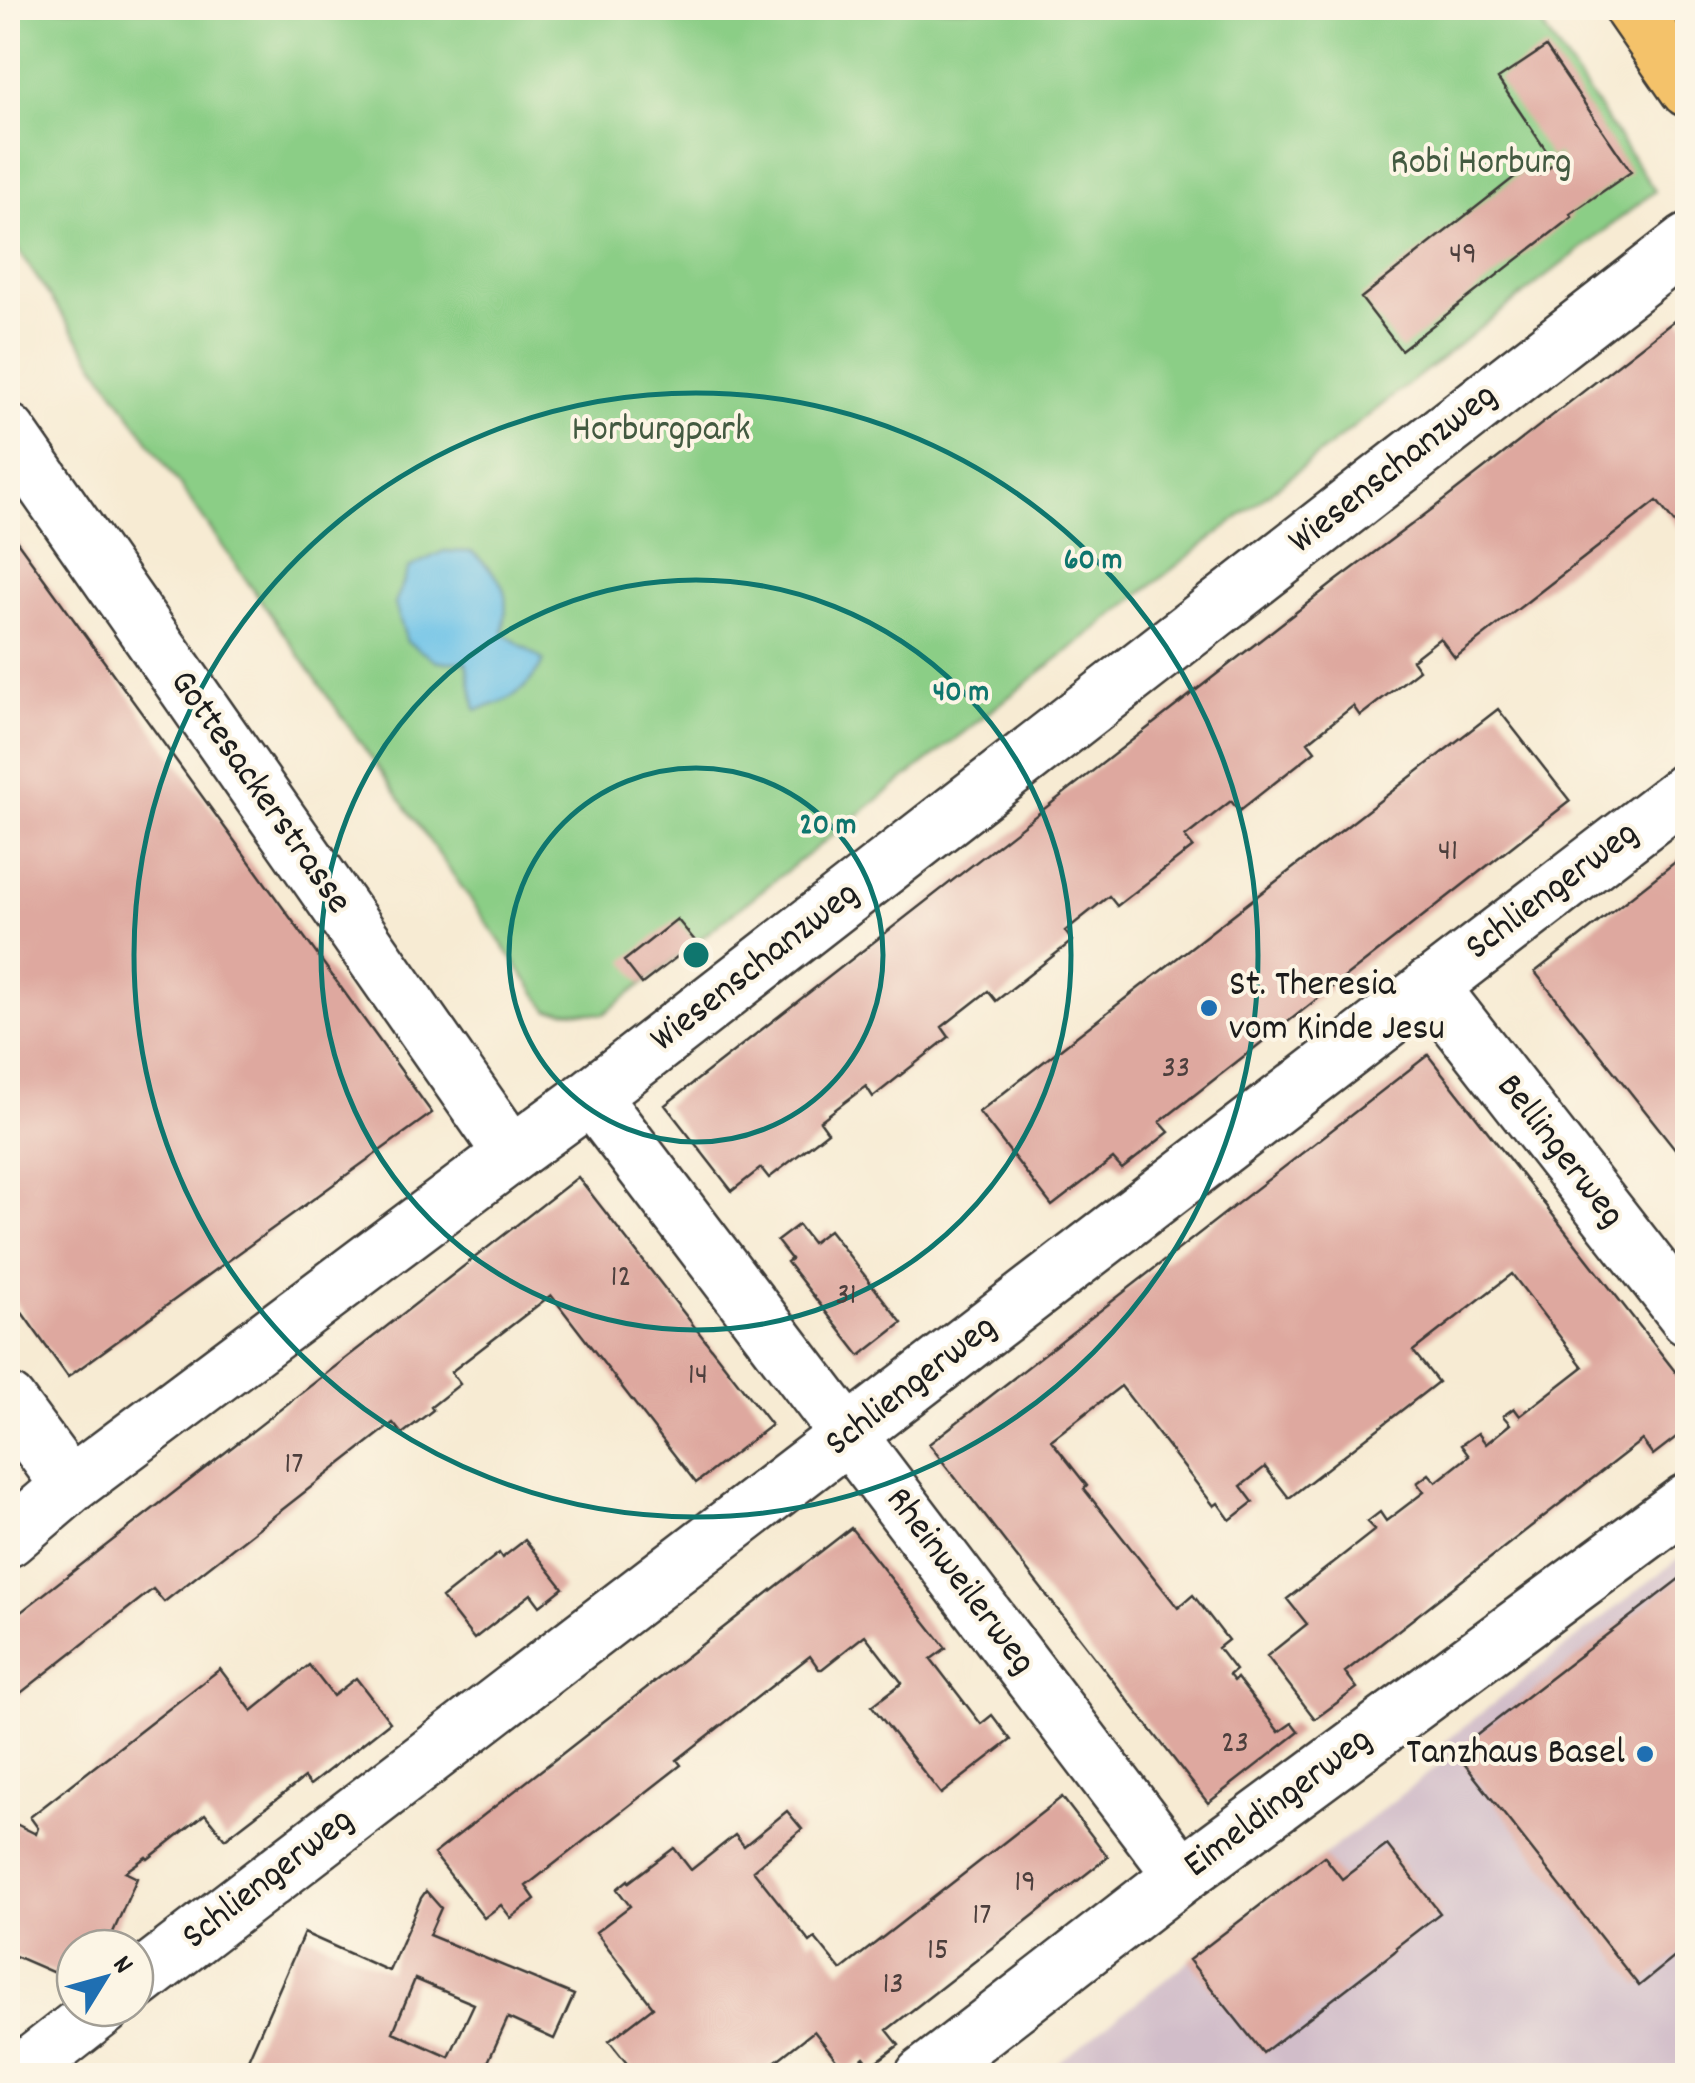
<svg xmlns="http://www.w3.org/2000/svg" width="1695" height="2083" viewBox="0 0 1695 2083" font-family="Dekko,sans-serif">
<style>
.industrial{fill:#d1bdc9}
.green{fill:#8bce86;stroke:#547551;stroke-width:2.5}
.water{fill:#69c1e7;stroke:#426e82;stroke-width:2.5}
.building{fill:#dea89f;fill-rule:evenodd}
.lines{fill:none;stroke-linecap:round;stroke-linejoin:round}
.minor-casing{stroke:#3d3b37;stroke-width:60}
.major-casing{stroke:#3d3b37;stroke-width:60}
.minor{stroke:#fff;stroke-width:55}
.major{stroke:#f4c26a;stroke-width:55}
.ring{fill:none;stroke:#0f766e;stroke-width:5}
.poi-dot{fill:#1f6fb2;stroke:#fcf5e5;stroke-width:4}
.labels{text-anchor:middle;dominant-baseline:central;stroke-width:8;stroke-linejoin:round;paint-order:stroke}
.number-label{font-size:32px;fill:#4c3f3d}
.park-label{font-size:38px;fill:#435a41;stroke:#fcf5e5}
.street-label{font-size:38px;fill:#1c1c1c;stroke:#fcf5e5}
.poi-label{font-size:38px;fill:#1c1c1c;stroke:#fcf5e5;text-anchor:start}
.centre{fill:#0f766e;stroke:#fcf5e5;stroke-width:5}
.ring-label{font-size:30px;text-anchor:middle;font-weight:bold;fill:#0f766e;stroke:#fcf5e5;stroke-width:8;stroke-linejoin:round;paint-order:stroke}
</style>
<rect width="100%" height="100%" fill="#fcf5e5"/>
<filter id="ink" filterUnits="userSpaceOnUse"><feTurbulence type="fractalNoise" baseFrequency=".01" numOctaves="2"/><feDisplacementMap in="SourceGraphic" scale="20" xChannelSelector="R" yChannelSelector="G"/><feConvolveMatrix kernelMatrix="1 2 1 2 8 2 1 2 1" color-interpolation-filters="sRGB"/></filter>
<filter id="wash" filterUnits="userSpaceOnUse"><feTurbulence type="fractalNoise" baseFrequency=".0048" numOctaves="4" result="noise"/><feDisplacementMap in="SourceGraphic" scale="40" xChannelSelector="R" yChannelSelector="G"/><feGaussianBlur stdDeviation="2.25" result="paint"/><feColorMatrix in="noise" values="0 0 0 0 0 0 0 0 0 0 0 0 0 0 0 0 0 1.4 0 .05"/><feComposite in="paint" operator="in"/></filter>
<g filter="url(#wash)">
<rect width="100%" height="100%" fill="#f7ebd3"/>
<path class="industrial" d="M1687 1552V2075L1042 2076 1439 1765 1433 1751Z"/>
<path class="green" d="M8 8H1530L1655 191 604 1014 548 1010 120 400 8 235Z"/>
<path class="water" d="M444 551 472 552C505 582 510 588 503 633L544 661C526 692 511 701 476 710L466 662H438L407 642 395 604 409 568Z"/>
<g id="blocks">
<path class="building" d="M1546 47 1631 172 1570 214 1572 217 1401 350 1361 298 1531 164 1539 175 1561 159 1558 153 1551 158 1498 79Z
M1679 317 1688 328V540L1657 501 1455 658 1440 638 1412 660 1419 670 1360 716 1353 706 1308 742 1315 751 1239 811 1231 801 1185 837 1193 847 1117 906 1109 896 1065 931 1072 941 996 1001 988 991 942 1027 949 1037 873 1097 866 1086 820 1121 828 1132 769 1178 761 1168 732 1191 665 1105 1336 581 1435 507Z
M8 529 432 1113 68 1377 8 1293Z
M1498 709 1570 801 1160 1122 1169 1132 1122 1169 1113 1159 1052 1206 979 1112Z
M1688 852V1165L1535 972Z
M677 919 696 942 642 984 624 961Z
M1428 1055 1688 1388V1428L1653 1455 1642 1440 1543 1517 1345 1672 1357 1688 1315 1719 1267 1656 1307 1624 1287 1599 1375 1530 1367 1522 1380 1512 1386 1521 1424 1492 1417 1483 1429 1474 1436 1482 1469 1456 1461 1445 1478 1433 1486 1444 1510 1424 1503 1416 1514 1408 1520 1416 1583 1367 1512 1274 1413 1351 1438 1382 1289 1498 1265 1467 1241 1486 1253 1502 1230 1520 1218 1503 1214 1506 1121 1386 1051 1440 1087 1486 1084 1489 1178 1608 1193 1595 1228 1640 1218 1648 1235 1670 1229 1675 1234 1681 1237 1678 1279 1732 1292 1723 1299 1732 1208 1803 929 1444Z
M578 1177 771 1425 696 1483 551 1295 451 1372 460 1384 431 1407 433 1410 402 1434 393 1423 164 1602 153 1589 8 1703V1622Z
M798 1225 812 1243 829 1230 902 1323 860 1356 787 1262 791 1259 777 1241Z
M851 1528 946 1648 931 1659 981 1724 992 1715 1011 1740 941 1794 872 1706 902 1683 865 1635 822 1669H819L810 1656 677 1760 681 1765 526 1886 535 1899 511 1918 501 1905 484 1918 434 1854Z
M525 1540 563 1588 540 1606 531 1594 474 1639 442 1598 499 1553 502 1558Z
M1688 1572V1960L1681 1952 1639 1986 1455 1752Z
M309 1665 333 1696 356 1678 390 1722 310 1785 304 1778 225 1839 205 1814 148 1859 146 1857 125 1872 137 1878 111 1937 97 1948H75V1964L59 1975 8 1953V1820L36 1834 38 1828 30 1817 220 1669 252 1711Z
M1062 1797 1108 1857 887 2030 899 2045 871 2066 864 2057 846 2072 814 2031 757 2076H637L609 2041 653 2007 596 1932 630 1906 617 1889 628 1880 629 1882 674 1848 691 1870 735 1835 744 1846 787 1811 802 1829 753 1870 810 1942 815 1938 841 1970Z
M1387 1845 1440 1913 1396 1947 1397 1949 1394 1952 1263 2053 1189 1960 1324 1856 1342 1879Z
M426 1891 441 1908 429 1935 574 1995 554 2039 508 2018 483 2073 490 2076H278L247 2062 304 1933 389 1971 421 1898ZM415 1979 474 2004 449 2057 393 2032Z"/>
</g>
</g>
<g filter="url(#ink)">
<use href="#blocks" fill-opacity="0" stroke="#3d3b37" stroke-width="2.5"/>
<g class="lines">
<defs>
<path id="minor" d="M8 432 512 1154
M1430 986 1688 1317
M591 1096 1182 1875
M8 1402 70 1486
M8 1539 70 1486 512 1154 591 1096 1688 242
M135 1983 1688 789
M38 2059 103 2008
M923 2076 1182 1875 1688 1501"/>
<path id="major" d="M1632 8 1688 89"/>
</defs>
<use href="#minor" class="minor-casing"/>
<use href="#major" class="major-casing"/>
<use href="#minor" class="minor"/>
<use href="#major" class="major"/>
</g>
</g>
<g class="ring">
<circle cx="696" cy="955" r="187"/>
<circle cx="696" cy="955" r="375"/>
<circle cx="696" cy="955" r="562"/>
</g>
<g class="poi-dot">
<circle cx="1209" cy="1008" r="10"/>
<circle cx="1645" cy="1754" r="10"/>
</g>
<g class="labels">
<g class="number-label">
<text x="1463" y="256">49</text>
<text x="1448" y="853">41</text>
<text x="1176" y="1070">33</text>
<text x="621" y="1279">12</text>
<text x="846" y="1297">31</text>
<text x="698" y="1377">14</text>
<text x="294" y="1466">17</text>
<text x="1235" y="1745">23</text>
<text x="1025" y="1884">19</text>
<text x="982" y="1917">17</text>
<text x="938" y="1952">15</text>
<text x="893" y="1986">13</text>
</g>
<g class="park-label">
<text x="1481" y="164">Robi Horburg</text>
<text x="661" y="431">Horburgpark</text>
</g>
<g class="street-label">
<text transform="translate(1394 470) rotate(-38)">Wiesenschanzweg</text>
<text transform="translate(259 793) rotate(55)">Gottesackerstrasse</text>
<text transform="translate(1553 892) rotate(-37)">Schliengerweg</text>
<text transform="translate(756 968) rotate(-38)">Wiesenschanzweg</text>
<text transform="translate(1559 1152) rotate(52)">Bellingerweg</text>
<text transform="translate(912 1387) rotate(-38)">Schliengerweg</text>
<text transform="translate(959 1582) rotate(53)">Rheinweilerweg</text>
<text transform="translate(1279 1804) rotate(-37)">Eimeldingerweg</text>
<text transform="translate(269 1880) rotate(-38)">Schliengerweg</text>
</g>
<g class="poi-label">
<text x="1229" y="986">St. Theresia<tspan x="1229" dy="44">vom Kinde Jesu</tspan></text>
<text x="1625" y="1754" text-anchor="end">Tanzhaus Basel</text>
</g>
</g>
<circle cx="696" cy="955" r="15" class="centre"/>
<g class="ring-label">
<text x="1093" y="568">60 m</text>
<text x="961" y="700">40 m</text>
<text x="828" y="833">20 m</text>
</g>
<rect width="1695" height="2083" fill="none" stroke="#fcf5e5" stroke-width="40"/>
<g transform="translate(105 1978) rotate(53)"><circle r="48" fill="#fcf5e5" stroke="#a29e95" stroke-width="2.5"/>
<path d="M0-8L18 38L0 25L-18 38Z" fill="#1f6fb2"/>
<text y="-15" font-size="28" font-weight="bold" text-anchor="middle" fill="#1c1c1c">N</text>
</g>
</svg>
